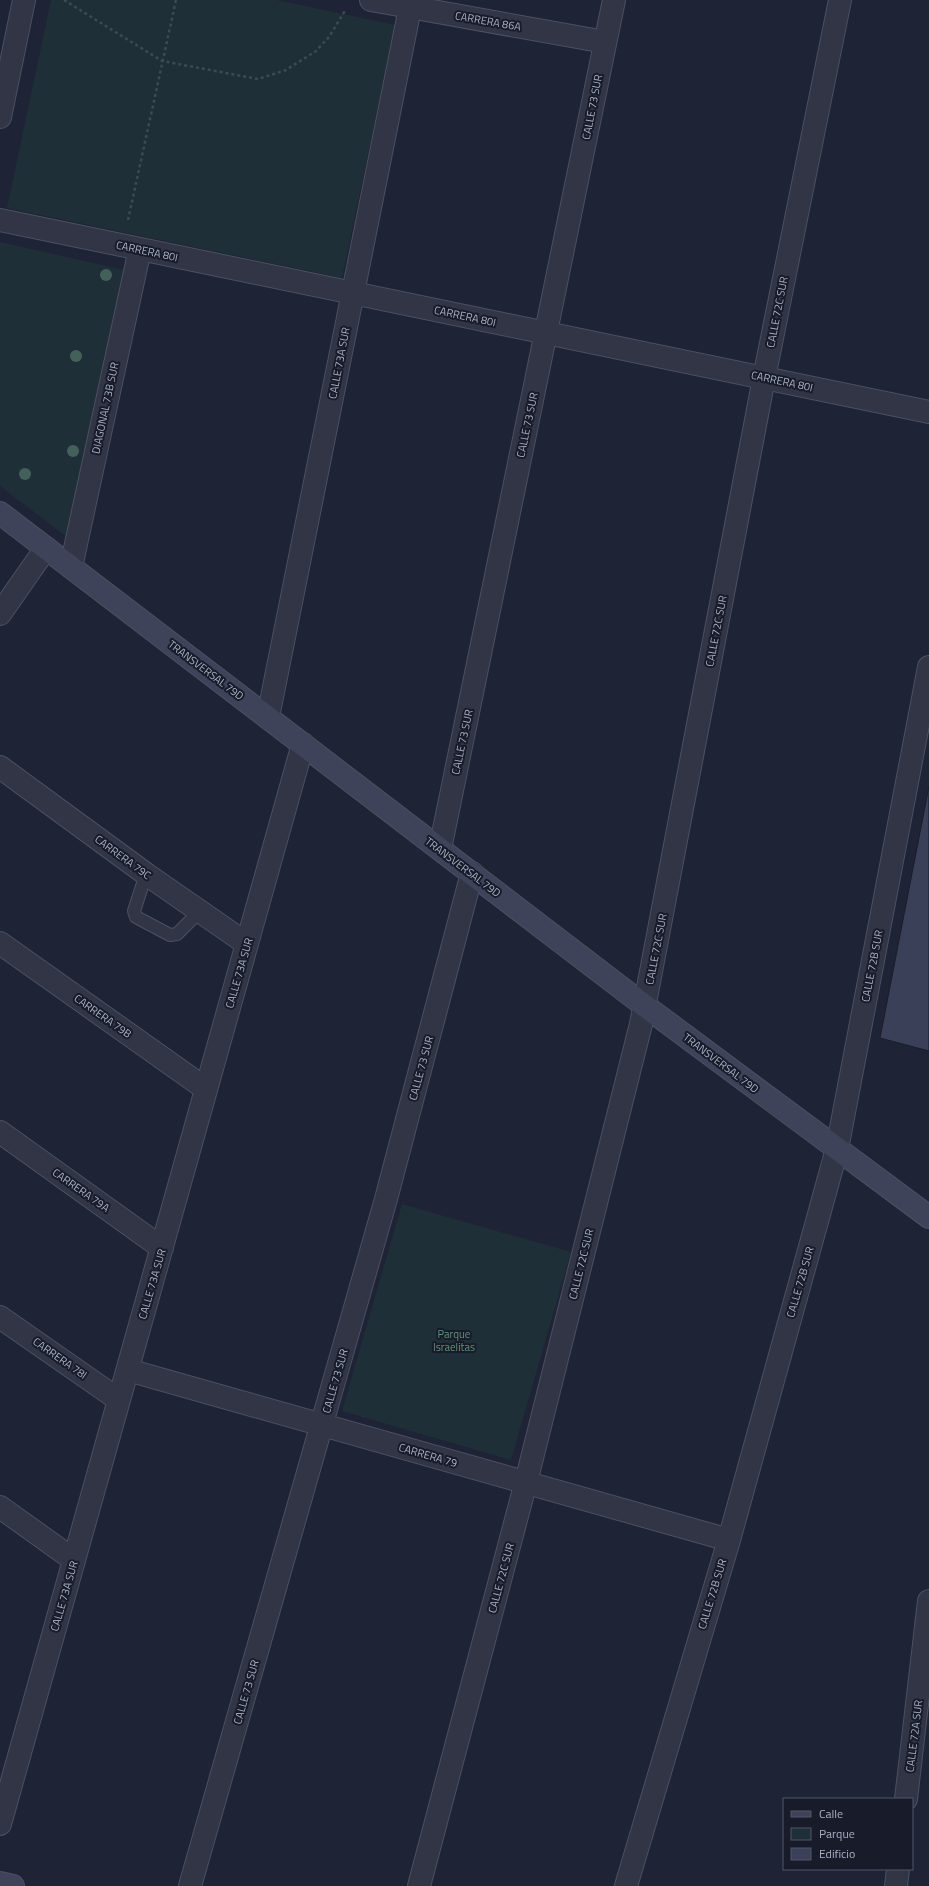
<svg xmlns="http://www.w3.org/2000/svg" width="929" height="1886" viewBox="0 0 929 1886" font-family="'Titillium Web',sans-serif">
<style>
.green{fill:#1f2f37}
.building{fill:#394057;stroke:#191d2c}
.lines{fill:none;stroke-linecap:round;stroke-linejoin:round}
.lane-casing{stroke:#4c5062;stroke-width:14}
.street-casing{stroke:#4c5062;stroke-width:24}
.secondary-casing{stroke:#4c5062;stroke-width:24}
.path{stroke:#3a4b51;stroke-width:2.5;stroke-dasharray:3 3;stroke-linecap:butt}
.lane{stroke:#313546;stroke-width:12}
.street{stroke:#313546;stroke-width:22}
.secondary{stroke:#3f435a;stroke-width:22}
.tree{fill:#43615a}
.labels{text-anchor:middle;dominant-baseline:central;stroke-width:4;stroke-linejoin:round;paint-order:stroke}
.street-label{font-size:11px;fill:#aaafc4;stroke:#171b2a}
.park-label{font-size:11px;fill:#629478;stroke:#171b2a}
</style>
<rect width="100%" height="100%" fill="#1e2336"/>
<path class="green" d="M51 0H277L395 25 342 278 7 208Z
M0 242 124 270 67 537 0 486Z
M402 1204 571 1252 511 1460 342 1411Z"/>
<path class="building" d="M929 786V1051L880 1038Z"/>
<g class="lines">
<defs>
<path id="lane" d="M146 874 134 911 136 917 170 935 177 934 200 911"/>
<path id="street" d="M371 0 605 42
M0 117 24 0
M0 220 929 412
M71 567 140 249
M0 614 46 548
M268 717 410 8
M0 767 146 874 247 944
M440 849 614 0
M0 943 206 1089
M0 1132 162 1248
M0 1317 119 1400
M128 1370 729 1540
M0 1507 74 1560
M906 1799 929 1601
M0 1824 303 744
M190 1886 386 1199 472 873
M419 1886 526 1482 641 1024 764 378 840 0
M626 1886 729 1540 837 1149 929 667
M896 1886 898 1869"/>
<path id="secondary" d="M0 513 645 1006 929 1217
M0 1883 13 1886"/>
</defs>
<use href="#lane" class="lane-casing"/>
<use href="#street" class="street-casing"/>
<use href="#secondary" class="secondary-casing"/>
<path class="path" d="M64 0 162 61 258 79 286 70 316 51 329 37 346 9
M128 220 176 0"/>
<use href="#lane" class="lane"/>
<use href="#street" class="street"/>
<use href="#secondary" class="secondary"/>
</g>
<g class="tree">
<circle cx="106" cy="275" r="6"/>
<circle cx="76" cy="356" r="6"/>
<circle cx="73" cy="451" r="6"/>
<circle cx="25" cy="474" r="6"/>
</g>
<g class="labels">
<g class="street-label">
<text transform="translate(488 21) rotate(10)">CARRERA 86A</text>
<text transform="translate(592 107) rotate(-79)">CALLE 73 SUR</text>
<text transform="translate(147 251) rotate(12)">CARRERA 80I</text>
<text transform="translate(777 312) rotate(-79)">CALLE 72C SUR</text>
<text transform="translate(465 316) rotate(12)">CARRERA 80I</text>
<text transform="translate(339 363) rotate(-79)">CALLE 73A SUR</text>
<text transform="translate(782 381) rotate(12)">CARRERA 80I</text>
<text transform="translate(105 408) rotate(-78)">DIAGONAL 73B SUR</text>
<text transform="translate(527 425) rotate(-78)">CALLE 73 SUR</text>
<text transform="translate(716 631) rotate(-79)">CALLE 72C SUR</text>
<text transform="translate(206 670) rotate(37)">TRANSVERSAL 79D</text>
<text transform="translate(462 742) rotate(-78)">CALLE 73 SUR</text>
<text transform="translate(123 857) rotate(36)">CARRERA 79C</text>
<text transform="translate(463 867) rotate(37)">TRANSVERSAL 79D</text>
<text transform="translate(656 949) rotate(-79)">CALLE 72C SUR</text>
<text transform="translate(872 966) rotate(-79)">CALLE 72B SUR</text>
<text transform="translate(239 973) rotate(-74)">CALLE 73A SUR</text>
<text transform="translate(103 1016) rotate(35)">CARRERA 79B</text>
<text transform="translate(721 1063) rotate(37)">TRANSVERSAL 79D</text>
<text transform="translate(421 1068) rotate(-75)">CALLE 73 SUR</text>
<text transform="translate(81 1190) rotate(35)">CARRERA 79A</text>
<text transform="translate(581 1264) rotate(-76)">CALLE 72C SUR</text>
<text transform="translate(800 1282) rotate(-74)">CALLE 72B SUR</text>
<text transform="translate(152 1284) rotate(-74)">CALLE 73A SUR</text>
<text transform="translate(60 1358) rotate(35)">CARRERA 78I</text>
<text transform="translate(335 1381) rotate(-74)">CALLE 73 SUR</text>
<text transform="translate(428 1455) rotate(16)">CARRERA 79</text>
<text transform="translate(501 1578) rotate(-75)">CALLE 72C SUR</text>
<text transform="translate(712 1594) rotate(-73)">CALLE 72B SUR</text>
<text transform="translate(64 1596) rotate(-74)">CALLE 73A SUR</text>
<text transform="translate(246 1692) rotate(-74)">CALLE 73 SUR</text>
<text transform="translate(914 1736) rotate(-83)">CALLE 72A SUR</text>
</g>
<g class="park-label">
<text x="454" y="1334">Parque<tspan x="454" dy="13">Israelitas</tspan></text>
</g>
</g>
<rect x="783" y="1798" width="130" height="72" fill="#171b2a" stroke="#525668"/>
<rect x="791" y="1811" width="20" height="6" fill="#3f435a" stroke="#525668"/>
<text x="819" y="1818" font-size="12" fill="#aaafc4">Calle</text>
<rect x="791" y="1828" width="20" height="12" fill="#1f2f37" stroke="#525668"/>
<text x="819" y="1838" font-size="12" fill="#aaafc4">Parque</text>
<rect x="791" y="1848" width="20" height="12" fill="#394057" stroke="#525668"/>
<text x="819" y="1858" font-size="12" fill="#aaafc4">Edificio</text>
</svg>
